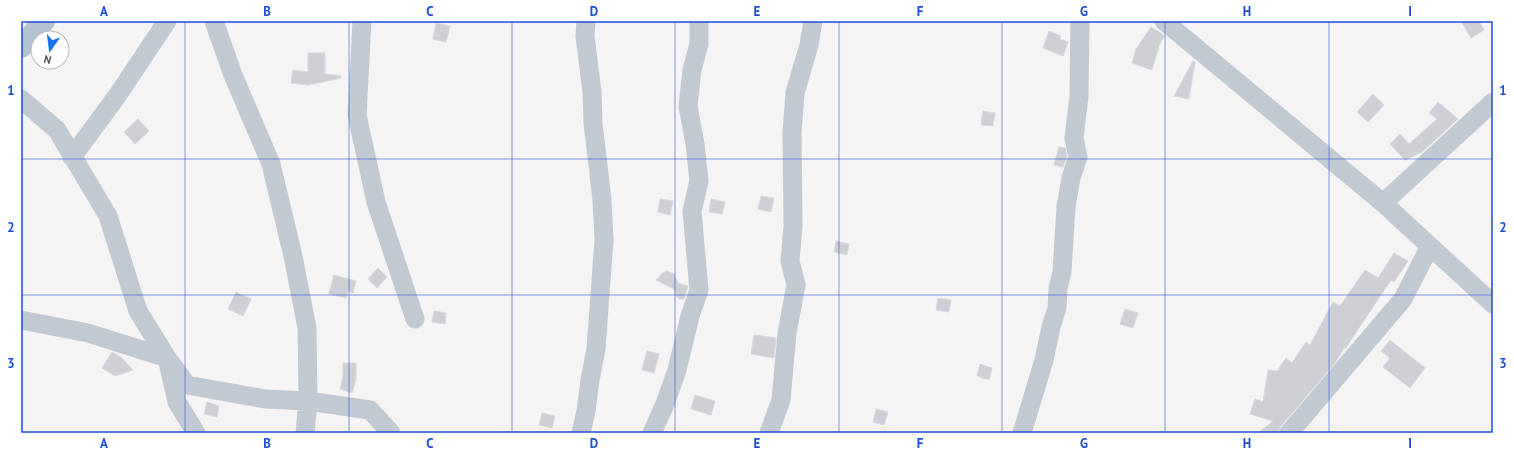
<svg xmlns="http://www.w3.org/2000/svg" width="1514" height="454" viewBox="0 0 1514 454" font-family="'PT Sans',sans-serif">
<style>
.building{fill:#cdcfd5;stroke:#d7d9de}
.lines{fill:none;stroke-linecap:round;stroke-linejoin:round}
.minor{stroke:#c1cad2;stroke-width:19}
.major{stroke:#b3c2d1;stroke-width:22}
.grid{fill:none;stroke:#1d4ed8;stroke-width:1;stroke-opacity:0.55}
.neatline{fill:none;stroke:#1d4ed8;stroke-width:1.5}
.grid-label{font-size:13px;text-anchor:middle;font-weight:bold;fill:#1d4ed8}
</style>
<rect width="100%" height="100%" fill="#f5f3f3"/>
<path class="building" d="M1461 21H1479L1484 30 1471 38Z
M436 23 450 26 446 42 433 39Z
M1151 27 1165 36 1160 43 1152 70 1132 63 1136 49Z
M1049 31 1061 36 1060 39 1068 42 1063 56 1043 48Z
M308 53H325V74L341 76V78L308 85 291 83 293 70 308 72Z
M1193 61 1195 62 1189 99 1174 96Z
M1373 94 1384 105 1368 122 1357 112Z
M1438 102 1458 119 1422 152 1405 160 1390 144 1400 134 1409 144 1437 119 1429 113Z
M983 111 995 113 993 126 981 125Z
M138 119 149 131 135 144 124 132Z
M1059 147 1065 148 1067 156 1063 167 1054 165Z
M761 196 774 198 771 212 758 209Z
M660 199 673 201 670 215 658 212Z
M711 199 725 202 722 214 709 212Z
M836 241 849 244 847 255 834 252Z
M1394 253 1408 261 1394 282 1391 280 1345 349 1344 348 1335 363 1281 426 1278 433H1258L1273 421 1250 414 1255 399 1263 402 1268 370 1277 371 1286 358 1292 363 1306 342 1310 345 1333 302 1340 306 1365 270 1378 278Z
M378 268 387 277 377 288 368 279Z
M667 271 674 274 678 283 688 286 684 299H680L677 297 674 289 656 280 663 273Z
M334 275 356 281 353 293 348 291 346 298 329 294Z
M236 292 251 299 243 316 228 309Z
M938 298 951 300 949 312 936 310Z
M1125 309 1138 313 1133 328 1120 324Z
M434 311 446 313 445 324 432 322Z
M754 335 776 338 774 358 751 354Z
M1390 340 1425 368 1410 388 1383 367 1390 358 1381 351Z
M647 351 659 354 654 373 642 370Z
M112 352 122 358 133 370 115 376 102 368Z
M343 363H356V379L352 393 340 389 343 376Z
M980 364 992 368 989 380 977 376Z
M695 395 715 401 711 415 691 409Z
M207 402 219 406 217 417 204 414Z
M876 409 888 412 884 425 873 422Z
M542 413 555 416 552 428 539 425Z"/>
<g class="lines">
<path class="minor" d="M214 21 233 75 271 164 293 256 307 328 308 401 305 433
M362 21 357 115 376 202 415 319
M1164 21 1383 203
M21 99 57 130 108 216 138 311 167 358 177 402 196 433
M1493 102 1383 203 1493 304
M72 157 117 96 167 21
M21 320 88 333 167 358 187 385 265 399 308 401 370 410 391 433
M581 433 586 411 590 380 596 349 604 240 602 200 593 123 592 92 585 36 586 21
M652 433 665 404 677 370 690 316 699 290 692 211 699 181 695 144 688 106 692 70 699 44V21
M769 433 781 400 787 333 796 285 790 261 793 226 792 133 795 93 809 45 813 21
M1022 433 1044 360 1051 327 1057 308 1058 288 1062 272 1066 207 1071 178 1078 157 1074 138 1079 96 1080 21
M1289 433 1403 299 1430 246"/>
<path class="major" d="M21 47 44 21"/>
</g>
<path class="grid" d="M185 21V433M349 21V433M512 21V433M675 21V433M839 21V433M1002 21V433M1165 21V433M1329 21V433M21 159H1493M21 295H1493"/>
<rect width="1514" height="454" fill="none" stroke="#ffffff" stroke-width="44"/>
<g transform="translate(50 50) rotate(194)"><circle r="19" fill="#ffffff" stroke="#b7bbc0"/>
<path d="M0-3L7 15L0 10L-7 15Z" fill="#1a73e8"/>
<text y="-6" font-size="11" font-weight="bold" text-anchor="middle" fill="#4a5661">N</text>
</g>
<rect x="22" y="22" width="1470" height="410" class="neatline"/>
<g class="grid-label">
<text x="104" y="16">A</text>
<text x="267" y="16">B</text>
<text x="430" y="16">C</text>
<text x="594" y="16">D</text>
<text x="757" y="16">E</text>
<text x="920" y="16">F</text>
<text x="1084" y="16">G</text>
<text x="1247" y="16">H</text>
<text x="1410" y="16">I</text>
<text x="11" y="95">1</text>
<text x="1503" y="95">1</text>
<text x="11" y="232">2</text>
<text x="1503" y="232">2</text>
<text x="11" y="368">3</text>
<text x="1503" y="368">3</text>
<text x="104" y="448">A</text>
<text x="267" y="448">B</text>
<text x="430" y="448">C</text>
<text x="594" y="448">D</text>
<text x="757" y="448">E</text>
<text x="920" y="448">F</text>
<text x="1084" y="448">G</text>
<text x="1247" y="448">H</text>
<text x="1410" y="448">I</text>
</g>
</svg>
